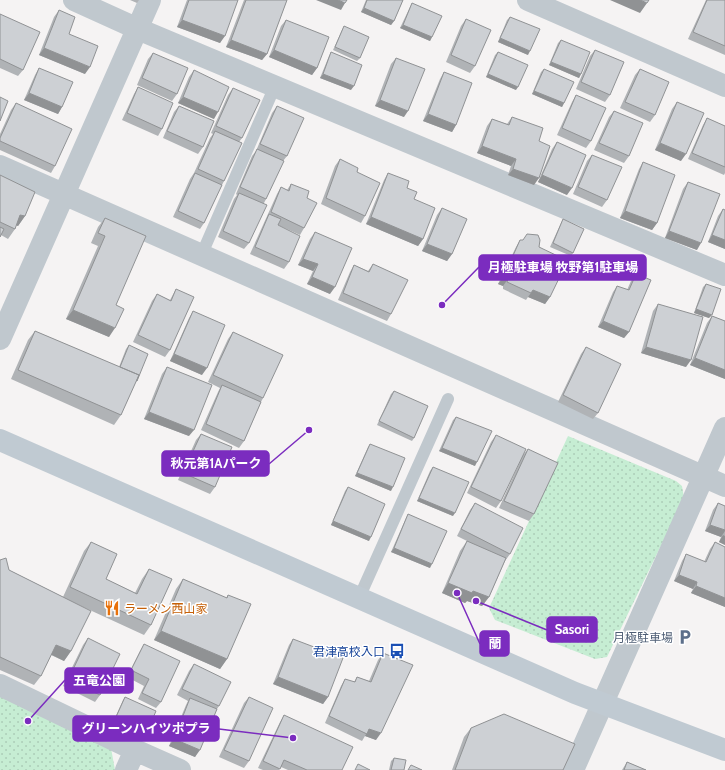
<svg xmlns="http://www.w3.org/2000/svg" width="725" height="770" viewBox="0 0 725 770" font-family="Cabin,'Noto Sans JP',sans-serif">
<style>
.grass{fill:url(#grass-dots)}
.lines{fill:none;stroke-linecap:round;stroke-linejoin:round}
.lane{stroke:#c0c8ce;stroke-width:12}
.street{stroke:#c0c8ce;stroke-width:22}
.secondary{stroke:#c0cad2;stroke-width:22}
.wall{fill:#b0b3b6}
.shaded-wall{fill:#909294}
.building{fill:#cdd0d4;stroke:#909294}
.labels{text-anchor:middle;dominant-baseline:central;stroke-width:3;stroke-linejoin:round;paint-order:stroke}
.food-label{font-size:12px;fill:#c56008;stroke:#fff;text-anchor:start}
.service-label{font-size:12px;fill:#4e5e75;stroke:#fff;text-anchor:end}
.transit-label{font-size:12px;fill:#164399;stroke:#fff;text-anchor:end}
.leader{fill:none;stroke:#7b2cbf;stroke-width:1.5}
.callout-dot{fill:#7b2cbf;stroke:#fff;stroke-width:1.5}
.callout{fill:#7b2cbf;stroke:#7b2cbf;stroke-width:1.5}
.callout-label{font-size:13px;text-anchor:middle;font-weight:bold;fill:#fff}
</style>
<defs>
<pattern id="grass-dots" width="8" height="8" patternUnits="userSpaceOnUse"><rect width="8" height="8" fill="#c6edd3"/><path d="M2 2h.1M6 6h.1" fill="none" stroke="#accdb8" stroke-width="1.8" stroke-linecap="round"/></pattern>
</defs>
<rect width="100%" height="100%" fill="#f5f3f3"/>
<path class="grass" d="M568 436 676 481 682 486 684 498 607 657 595 659 495 620 489 608Z
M0 695 111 748 115 770H0Z"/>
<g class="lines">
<path class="lane" d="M201 256 275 86
M359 598 448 399"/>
<path class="street" d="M74 0 138 29 725 275
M528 0 725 86
M0 166 725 486
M0 339 150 0
M0 685 135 750 180 770
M126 770 135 750
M573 770 725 428"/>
<path class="secondary" d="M0 440 575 693 725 750"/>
</g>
<path class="wall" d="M130 0H139L137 3Z
M187 0H238L220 43 177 27Z
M244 0H287L267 54 262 60 226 47Z
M366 0H403L394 21 391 25 361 12Z
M706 0H725V55L688 39Z
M412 3 432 37 430 41 400 28 410 7Z
M59 10 69 34 85 74 39 55 54 17Z
M0 14 23 70 18 76 0 68Z
M510 17 528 55 498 42 507 20Z
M466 19 475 66 470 73 446 62 461 26Z
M286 20 317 68 312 75 269 57 281 26Z
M344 26 360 58 357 61 333 50 342 30Z
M561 40 581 74 579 78 549 65 558 43Z
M595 50 610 95 605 102 576 89 590 56Z
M331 52 351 90 320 78 329 56Z
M498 52 516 90 486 77 495 55Z
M153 53 177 94 172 101 137 85 148 59Z
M396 58 404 117 375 106 391 64Z
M39 68 62 107 58 114 24 100 35 75Z
M544 69 564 103 562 107 532 94 541 72Z
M640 69 655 115 650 122 620 108 635 75Z
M194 70 214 119 178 103 189 77Z
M444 72 456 125 452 132 423 121 440 79Z
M138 87 162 129 158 136 122 120 134 94Z
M233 88 242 138 239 142 224 181 222 185 204 223 200 229 173 217 190 179 194 173 210 138 213 134 211 133 228 95Z
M576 95 591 141 586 148 557 135 572 102Z
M677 102 681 161 655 150 672 109Z
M16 103 55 166 51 173 0 150V134L11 110Z
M179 106 203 147 198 154 163 138 174 112Z
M277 106 287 156 283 161 266 199 264 203 249 243 244 249 218 237 234 199 237 195 236 194 252 156 256 151 272 113Z
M614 111 629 156 624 163 594 150 609 117Z
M512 117 539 141 534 185 508 175 511 166 477 153 487 126 492 119 507 124Z
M707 118 725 126V173L724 175 688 159 703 125Z
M557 142 567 195 538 182 552 149Z
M592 155 607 200 602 207 573 194 587 161Z
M340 159 357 172 365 216 361 223 321 204 335 166Z
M643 162 657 223 652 230 620 218 639 169Z
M388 173 407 188 414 199 423 239 418 246 366 224 384 180Z
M0 175 25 216 18 226 16 225 15 229 8 239 1 235 0 237Z
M688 182 697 250 665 238 683 189Z
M291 184 307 198 304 228 300 235 278 225 289 262 284 269 250 254 277 194 281 187 287 190Z
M442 208 452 254 447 261 422 251 437 215Z
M723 209 725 210V249L708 242 718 216Z
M105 218 116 305 109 337 66 319 98 246 91 243 98 227Z
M563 219 573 253 571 256 550 247 561 223Z
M315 232 330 294 307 284 313 271 298 265 310 239Z
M520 240 539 247 562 262 550 297 545 304 528 297 526 300 503 289V286L498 284 516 247Z
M373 264 391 314 387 321 338 300 350 272 354 265 368 271Z
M636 274 629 332 624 338 598 327 613 292 617 286 627 290 631 281Z
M706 284 709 318 694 313 703 287Z
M176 289 170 350 165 357 133 342 152 301 157 294 170 300Z
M658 304 686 367 641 353 653 311Z
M193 311 202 375 170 361 189 318Z
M712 316 725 321V379L690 365 707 323Z
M35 331 119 367 126 349 129 345 137 381 135 383 121 415 114 425 11 379 28 340Z
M233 332 263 398 261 402 244 441 239 448 201 430 218 392 220 388 208 382 228 339Z
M586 347 598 413 593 419 558 402 581 354Z
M167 367 189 436 144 419 162 374Z
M394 391 414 438 412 441 377 425 391 394Z
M456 417 475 466 439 451 453 420Z
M201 434 215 487 210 494 178 480 196 440Z
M496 435 501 501 496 508 467 493 491 442Z
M370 444 391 491 355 476 368 447Z
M528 449 534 514 529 521 499 508 523 455Z
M433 467 453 516 417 501 430 471Z
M348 487 369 541 331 525 345 491Z
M475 503 510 554 505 561 489 597 482 606 467 601 465 603 442 593 460 551 467 541 457 536 470 510Z
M718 503 725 506V545L719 542 721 537 705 531 713 510Z
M408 514 430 568 391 552 406 518Z
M91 542 106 579 135 593 142 579 149 569 151 625 144 635 68 600 71 651 64 661 51 655 41 676 34 685 0 670V560L9 570 63 597 84 551Z
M715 542 725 547V607L691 593 693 589 674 581 682 561 686 554 704 562 710 549Z
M183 579 226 598 228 595 227 659 220 669 154 640 176 589Z
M88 638 100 695 95 702 63 686 83 645Z
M293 639 328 697 323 704 273 684 289 645Z
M144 644 161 702 156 708 138 699 144 686 127 677 140 651Z
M383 653 376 740 365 736 362 741 325 723 341 686 345 679 354 682 357 677 369 681 378 660Z
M194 664 219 706 217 709 195 757 169 746 186 705 188 701 177 695 189 671Z
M125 697 147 732 144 735 114 720 123 700Z
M249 697V761L244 768 219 757 244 703Z
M284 715 342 770H288L281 767 279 770H263L258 768 280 722Z
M471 728 563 770H452L464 737Z
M394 758 404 770H389L391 761Z
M627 762 646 770H622Z"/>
<path class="shaded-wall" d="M316 0H338L345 3 341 10Z
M610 0H640L647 3 640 13Z
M364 8 394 21 391 25 361 12Z
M182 20 225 36 220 43 177 27Z
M403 25 432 37 430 41 400 28Z
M500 38 530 51 528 55 498 42Z
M231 40 267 54 262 60 226 47Z
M44 48 90 67 85 74 39 55Z
M274 50 317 68 312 75 269 57Z
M551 62 581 74 579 78 549 65Z
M323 74 354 86 351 90 320 78Z
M488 74 518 87 516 90 486 77Z
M534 91 564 103 562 107 532 94Z
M29 93 62 107 58 114 24 100Z
M183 97 218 112 214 119 178 103Z
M380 100 408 111 404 117 375 106Z
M428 114 456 125 452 132 423 121Z
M660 143 686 154 681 161 655 150Z
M482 146 516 159 511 166 477 153Z
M513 169 539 178 534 185 508 175Z
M542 175 572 188 567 195 538 182Z
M625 211 657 223 652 230 620 218Z
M20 215 25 216 18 226 13 224Z
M371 217 423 239 418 246 366 224Z
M669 231 701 243 697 250 665 238Z
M712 235 725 240V249L708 242Z
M427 244 452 254 447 261 422 251Z
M303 259 318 264 313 271 298 265Z
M312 277 335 287 330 294 307 284Z
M503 278 508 279 503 286 498 284Z
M533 290 550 297 545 304 528 297Z
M696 309 712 315 709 318 694 313Z
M73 310 115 328 109 337 66 319Z
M603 321 629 332 624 338 598 327Z
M646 347 691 360 686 367 641 353Z
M174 354 207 368 202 375 170 361Z
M695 358 725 370V379L690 365Z
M149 412 194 430 189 436 144 419Z
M442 448 477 462 475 466 439 451Z
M357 473 393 487 391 491 355 476Z
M419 498 455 513 453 516 417 501Z
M333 521 371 537 369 541 331 525Z
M710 525 725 530V531L721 537 705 531Z
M723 535 725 536V545L719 542Z
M394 548 432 564 430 568 391 552Z
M679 575 697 582 693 589 674 581Z
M448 583 473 591 489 597 482 606 467 601 465 603 442 593Z
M696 586 725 598V607L691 593Z
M161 631 227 659 220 669 154 640Z
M56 645 71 651 64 661 50 654Z
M278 677 328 697 323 704 273 684Z
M369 729 381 733 376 740 365 736Z
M174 739 200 750 195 757 169 746Z"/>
<path class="building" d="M189 0H238L225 36 182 20Z
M246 0H287L267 54 231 40Z
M338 0H347L345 3Z
M367 0H403L394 21 364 8Z
M640 0H649L647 3Z
M707 0H725V46L693 32Z
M412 3 442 16 432 37 403 25Z
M59 10 75 17 69 34 98 46 90 67 44 48Z
M0 14 40 32 23 70 0 59Z
M510 17 540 29 530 51 500 38Z
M466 19 491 30 475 66 451 55Z
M286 20 329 37 317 68 274 50Z
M344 26 369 37 360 58 335 47Z
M561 40 590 52 581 74 551 62Z
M595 50 624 62 610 95 581 82Z
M331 52 362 65 354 86 323 74Z
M498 52 528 65 518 87 488 74Z
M153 53 188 68 177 94 142 78Z
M396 58 425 69 408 111 380 100Z
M39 68 73 82 62 107 29 93Z
M544 69 574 82 564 103 534 91Z
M640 69 669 82 655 115 625 102Z
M194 70 229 87 218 112 183 97Z
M444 72 472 83 456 125 428 114Z
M138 87 173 103 162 129 127 113Z
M233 88 260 100 242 138 216 126Z
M576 95 606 108 591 141 562 128Z
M0 97 8 101 0 121Z
M677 102 704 113 686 154 660 143Z
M16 103 72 129 55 166 0 141V138Z
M179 106 214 121 203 147 167 131Z
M277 106 304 118 287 156 260 144Z
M614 111 643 123 629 156 599 143Z
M512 117 543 128 539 141 550 146 539 178 513 169 516 159 482 146 492 119 509 125Z
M707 118 725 126V167L692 153Z
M215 131 242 143 224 181 198 169Z
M557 142 586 155 572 188 542 175Z
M257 149 284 161 266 199 240 187Z
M592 155 622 167 607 200 578 187Z
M340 159 358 168 357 172 380 183 365 216 326 198Z
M643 162 675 175 657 223 625 211Z
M195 173 222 185 204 223 178 211Z
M388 173 409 181 407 188 417 192 414 199 435 208 423 239 371 217Z
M0 175 35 192 25 216 20 215 15 229 0 222Z
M688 182 720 194 701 243 669 231Z
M291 184 309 191 307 198 317 203 304 228 271 212 281 187 289 191Z
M239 193 267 205 249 243 223 231Z
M442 208 467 219 452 254 427 244Z
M723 209 725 210V240L712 235Z
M269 214 281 219 278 225 300 236 289 262 255 247Z
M105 218 146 236 116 305 124 309 115 328 73 310 105 236 98 233Z
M563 219 584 229 573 253 553 243Z
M0 227 4 229 0 237Z
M315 232 352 248 335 287 312 277 318 264 303 259Z
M527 234 538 235 540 240 539 247 564 259 562 262 566 264 550 297 533 290 531 293 507 282 508 279 503 278 520 240H523Z
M373 264 408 280 391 314 343 293 354 265 369 272Z
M636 274 651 280 629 332 603 321 617 286 629 290Z
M706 284 721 289 712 315 696 309Z
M176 289 194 297 170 350 138 335 157 294 171 301Z
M658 304 703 317 691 360 646 347Z
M193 311 225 325 207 368 174 354Z
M712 316 725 321V370L695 358Z
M35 331 139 375 121 415 18 370Z
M233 332 283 355 263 398 213 375Z
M129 345 148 354 137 381V380L139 375 120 367Z
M586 347 621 364 598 413 563 395Z
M167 367 212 385 194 430 149 412Z
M222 385 261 402 244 441 206 424Z
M394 391 428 406 414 438 379 421Z
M456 417 492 431 477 462 442 448Z
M201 434 232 447 215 487 183 473Z
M496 435 526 449 501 501 471 487Z
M370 444 405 458 393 487 357 473Z
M528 449 558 463 534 514 504 501Z
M433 467 469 482 455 513 419 498Z
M348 487 385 504 371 537 333 521Z
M475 503 523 528 510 554 461 529Z
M718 503 725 506V530L710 525Z
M408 514 447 531 432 564 394 548Z
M467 541 506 558 489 597 473 591 472 593 448 583Z
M91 542 117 554 106 579 137 594 149 569 172 579 151 625 70 587Z
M715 542 725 547V598L696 586 697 582 679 575 686 554 706 562Z
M6 558 9 570 91 611 71 651 56 645 41 676 0 657V560Z
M183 579 227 598 228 595 251 604 227 659 161 631Z
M88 638 120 654 100 695 68 680Z
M293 639 343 658 328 697 278 677Z
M144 644 180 661 161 702 142 693 149 679 131 670Z
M383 653 413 665 381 733 369 729 367 734 329 716 345 679 355 682 357 677 371 682Z
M194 664 231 682 219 706 182 689Z
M125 697 156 711 147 732 116 717Z
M249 697 273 708 249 761 224 750Z
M190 698 217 709 200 750 174 739Z
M504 714 575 744 563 770H455L471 728Z
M284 715 353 747 342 770H307L284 760 280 769 263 761Z
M394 758 406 760 404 770H391Z
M627 762 646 770H624Z
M358 764 370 770H355Z
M411 765 422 770H408Z"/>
<defs>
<symbol id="restaurant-bare" viewBox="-9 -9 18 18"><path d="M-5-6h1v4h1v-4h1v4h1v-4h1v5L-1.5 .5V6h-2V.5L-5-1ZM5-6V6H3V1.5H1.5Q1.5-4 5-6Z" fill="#e8710a" stroke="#fff" stroke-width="2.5" paint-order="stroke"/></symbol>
<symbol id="parking-bare" viewBox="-9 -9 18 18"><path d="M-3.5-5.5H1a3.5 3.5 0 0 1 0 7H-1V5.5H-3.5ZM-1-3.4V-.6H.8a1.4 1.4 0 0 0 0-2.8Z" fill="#5c6f8a" stroke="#fff" stroke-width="2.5" paint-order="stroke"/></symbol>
<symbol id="bus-bare" viewBox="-9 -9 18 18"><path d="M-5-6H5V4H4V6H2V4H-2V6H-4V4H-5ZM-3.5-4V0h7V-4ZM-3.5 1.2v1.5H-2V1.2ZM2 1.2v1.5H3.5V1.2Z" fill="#1a4fb4" stroke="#fff" stroke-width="2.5" paint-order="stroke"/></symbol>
</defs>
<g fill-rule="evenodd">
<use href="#restaurant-bare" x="101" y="597" width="22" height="22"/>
<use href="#parking-bare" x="674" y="626" width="22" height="22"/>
<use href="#bus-bare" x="386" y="640" width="22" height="22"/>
</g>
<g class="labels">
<g class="food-label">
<text x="124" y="608">ラーメン西山家</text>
</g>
<g class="service-label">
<text x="673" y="637">月極駐車場</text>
</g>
<g class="transit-label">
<text x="385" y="651">君津高校入口</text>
</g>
</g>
<path class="leader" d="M442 305L479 267M309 430L269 464M476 601L547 630M457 593L480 644M28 721L65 680M293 738L219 729"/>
<g class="callout-dot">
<circle cx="442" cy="305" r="4"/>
<circle cx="309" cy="430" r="4"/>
<circle cx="476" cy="601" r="4"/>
<circle cx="457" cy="593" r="4"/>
<circle cx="28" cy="721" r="4"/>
<circle cx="293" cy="738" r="4"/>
</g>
<g class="callout">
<rect x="479" y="255" width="167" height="25" rx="4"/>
<rect x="162" y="451" width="107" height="25" rx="4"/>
<rect x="547" y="617" width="50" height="25" rx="4"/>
<rect x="480" y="631" width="29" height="25" rx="4"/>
<rect x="65" y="668" width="68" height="25" rx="4"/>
<rect x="73" y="716" width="146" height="25" rx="4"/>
</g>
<g class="callout-label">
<text x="563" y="272">月極駐車場 牧野第1駐車場</text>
<text x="216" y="468">秋元第1Aパーク</text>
<text x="572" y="634">Sasori</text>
<text x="495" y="648">蘭</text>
<text x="99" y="685">五竜公園</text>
<text x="146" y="733">グリーンハイツポプラ</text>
</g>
</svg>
